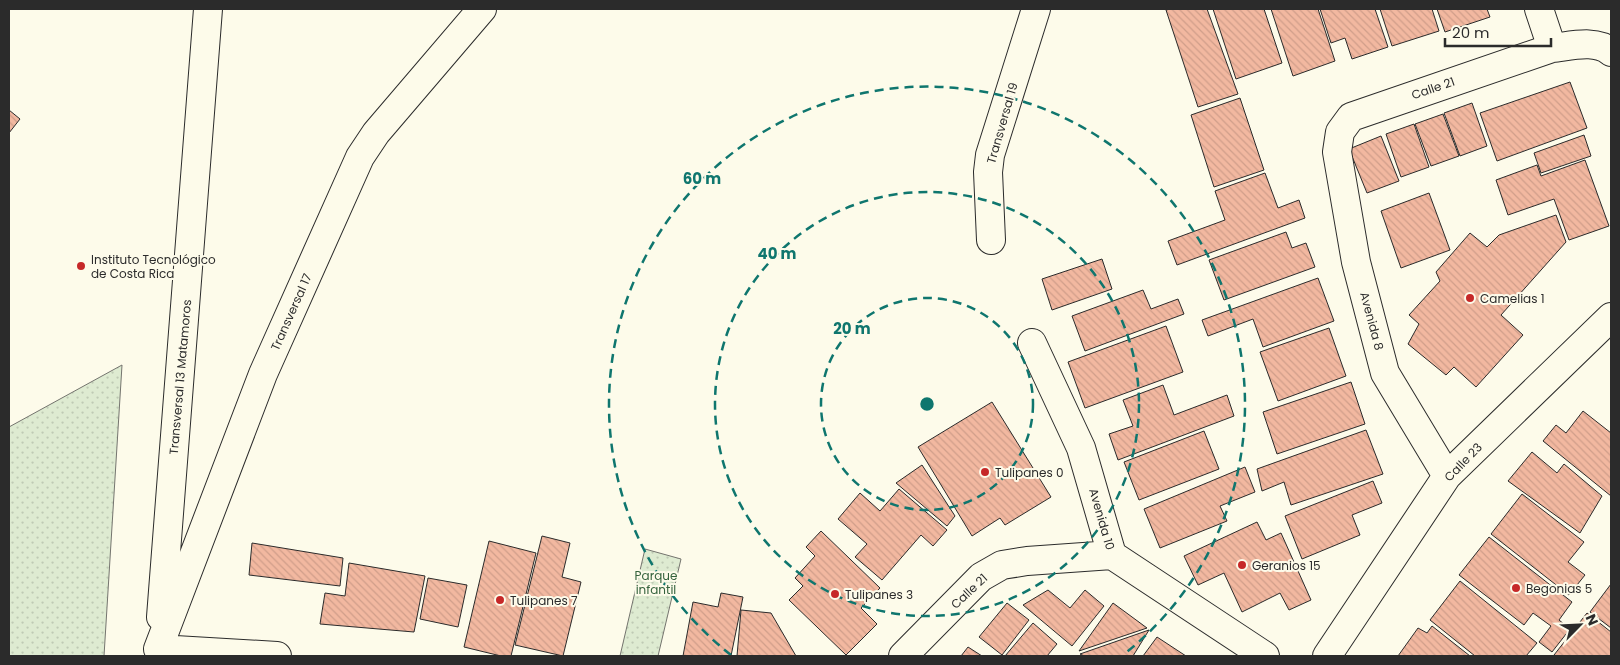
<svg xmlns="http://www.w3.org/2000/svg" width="1620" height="665" viewBox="0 0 1620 665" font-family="Poppins,sans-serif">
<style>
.park{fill:url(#park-dots);stroke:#74746e}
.building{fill:url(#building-back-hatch);stroke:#2b2b2b}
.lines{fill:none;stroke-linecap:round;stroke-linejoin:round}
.minor-casing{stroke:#2b2b2b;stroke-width:30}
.minor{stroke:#fdfbea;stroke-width:28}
.ring{fill:none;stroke:#0f766e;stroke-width:2.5;stroke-dasharray:9 6}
.poi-dot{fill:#c62828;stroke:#fdfbea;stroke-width:2}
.labels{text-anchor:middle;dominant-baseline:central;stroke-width:4;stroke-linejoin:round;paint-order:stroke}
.street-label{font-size:12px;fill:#2b2b2b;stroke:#fdfbea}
.poi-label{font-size:12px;fill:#2b2b2b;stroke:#fdfbea;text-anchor:start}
.park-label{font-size:12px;fill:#34623c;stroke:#fdfbea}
.centre{fill:#0f766e;stroke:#fdfbea;stroke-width:2.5}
.ring-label{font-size:15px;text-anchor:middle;font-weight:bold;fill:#0f766e;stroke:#fdfbea;stroke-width:4;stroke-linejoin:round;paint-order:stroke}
</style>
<defs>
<pattern id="park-dots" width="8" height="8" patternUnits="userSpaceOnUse" patternTransform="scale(1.25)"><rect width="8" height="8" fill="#deebd1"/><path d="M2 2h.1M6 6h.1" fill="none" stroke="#bfcab4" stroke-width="1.8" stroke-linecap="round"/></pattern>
<pattern id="building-back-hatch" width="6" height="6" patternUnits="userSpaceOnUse" patternTransform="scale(1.25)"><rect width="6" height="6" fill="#f2b8a0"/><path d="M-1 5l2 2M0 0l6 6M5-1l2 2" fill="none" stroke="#d09e8a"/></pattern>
</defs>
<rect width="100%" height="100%" fill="#fdfbea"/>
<path class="park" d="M122 365 104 656H9V427Z
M645 549 681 559 658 656H620Z"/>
<path class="building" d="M1171 9H1207L1238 94 1198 107 1166 10Z
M1213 9H1264L1282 63 1236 79Z
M1271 9H1318L1335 61 1293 76Z
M1320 9H1375L1388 47 1352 59 1345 38 1331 43Z
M1380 9H1432L1439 31 1392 46Z
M1437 9H1487L1490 17 1445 32Z
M1570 82 1587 128 1497 161 1480 113Z
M1240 98 1264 170 1214 187 1191 115Z
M1472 103 1487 146 1460 156 1444 113Z
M9 110 20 119 9 133Z
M1443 114 1459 156 1431 166 1415 124Z
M1414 124 1429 167 1401 177 1386 134Z
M1584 135 1591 156 1541 173 1534 153Z
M1381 136 1399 181 1367 193 1349 149Z
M1585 160 1609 226 1569 240 1554 199 1508 215 1496 180 1537 165 1541 176Z
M1265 173 1278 208 1299 200 1305 218 1177 265 1168 241 1225 220 1215 191Z
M1429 193 1450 250 1401 268 1381 211Z
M1556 215 1566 242 1501 315 1523 335 1476 387 1454 367 1446 375 1408 344 1419 324 1409 315 1440 281 1436 272 1470 233 1487 247 1499 235Z
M1286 232 1292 248 1306 243 1315 267 1224 300 1209 260Z
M1102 259 1112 289 1052 310 1042 279Z
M1318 278 1334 321 1263 347 1253 319 1208 336 1202 320Z
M1143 290 1151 309 1178 299 1184 314 1085 351 1072 316Z
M1166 326 1183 372 1085 408 1068 362Z
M1329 328 1346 376 1278 401 1260 352Z
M1351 382 1365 424 1277 454 1263 412Z
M1163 385 1174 415 1227 395 1234 416 1118 460 1109 434 1133 426 1123 400Z
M992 402 1051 497 1005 525 1000 518 972 536 918 447Z
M1583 411 1611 433V496L1543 441 1556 425 1566 433Z
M1366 430 1383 474 1291 505 1284 482 1262 491 1257 469Z
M1204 431 1219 469 1139 500 1124 462Z
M1532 452 1557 473 1564 464 1602 496 1580 533 1508 481Z
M922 465 955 516 947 526 896 483Z
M1245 467 1255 492 1220 506 1227 521 1160 548 1144 509Z
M1373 481 1382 503 1352 515 1360 535 1302 559 1285 516Z
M899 489 947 530 933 546 921 535 882 580 855 557 867 544 838 519 860 493 880 511Z
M1522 494 1584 542 1568 562 1585 575 1569 595 1491 534Z
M1257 522 1266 540 1281 533 1311 600 1289 610 1280 593 1242 612 1224 573 1198 585 1184 556Z
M821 531 880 588 861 608 877 624 846 655 789 600 803 586 795 578 815 556 806 547Z
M542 536 570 543 562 577 581 582 563 656 515 645Z
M1489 537 1572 602 1559 620 1570 629 1552 652 1539 642 1551 626 1533 613 1524 625 1459 575Z
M489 541 536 553 511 656H501L464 647Z
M252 543 343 558 340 586 249 575Z
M349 563 425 576 414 632 320 624 325 593 345 596Z
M428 578 467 585 458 627 420 619Z
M1460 581 1537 643 1526 656H1475L1430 620Z
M1611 584V628L1590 612Z
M1048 590 1070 608 1085 590 1104 606 1072 646 1023 605Z
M721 593 743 597 731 656H683L693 602 718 607Z
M1007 603 1029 620 1002 655 979 637Z
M1113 603 1147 628 1079 651Z
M741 610 771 613 796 656H737Z
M1587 613 1611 632V656H1556L1554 655Z
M1033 623 1057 644 1047 656H1005Z
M1432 626 1470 656H1398L1418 628 1427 633Z
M1149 630 1133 656H1084L1080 654Z
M1157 637 1186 656H1143Z
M968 647 982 656H961Z"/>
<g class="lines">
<defs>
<path id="minor" d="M1539 9 1552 48C1571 46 1596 39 1611 52
M991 240 988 172 990 155 1036 9
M1032 343 1081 448 1112 555 1265 656
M1447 476 1385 373 1356 262 1337 152 1340 132 1351 117 1552 48
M161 617 208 9
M158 649 263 374 360 157 376 133 482 9
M158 649 277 656
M903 656 981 577 1002 565 1027 561 1112 555
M1327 656 1447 476 1611 317"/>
</defs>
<use href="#minor" class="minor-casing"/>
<use href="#minor" class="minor"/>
</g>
<g class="ring">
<circle cx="927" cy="404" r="106"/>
<circle cx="927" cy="404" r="212"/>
<path d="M731 655A318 318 0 1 1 1123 655"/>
</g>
<g class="poi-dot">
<circle cx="81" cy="266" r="5"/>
<circle cx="1470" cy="298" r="5"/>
<circle cx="985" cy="472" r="5"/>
<circle cx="1242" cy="565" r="5"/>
<circle cx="1516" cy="588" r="5"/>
<circle cx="835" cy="594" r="5"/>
<circle cx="500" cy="600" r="5"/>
</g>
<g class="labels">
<g class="street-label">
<text transform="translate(1433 88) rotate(-19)">Calle 21</text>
<text transform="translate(1002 123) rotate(-74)">Transversal 19</text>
<text transform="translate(291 312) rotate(-66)">Transversal 17</text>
<text transform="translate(1372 321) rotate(75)">Avenida 8</text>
<text transform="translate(180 377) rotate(-85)">Transversal 13 Matamoros</text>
<text transform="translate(1463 462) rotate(-46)">Calle 23</text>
<text transform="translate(1102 519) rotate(74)">Avenida 10</text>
<text transform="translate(969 591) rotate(-43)">Calle 21</text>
</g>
<g class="poi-label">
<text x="91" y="259">Instituto Tecnológico<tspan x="91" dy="14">de Costa Rica</tspan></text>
<text x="1480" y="298">Camelias 1</text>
<text x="995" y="472">Tulipanes 0</text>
<text x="1252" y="565">Geranios 15</text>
<text x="1526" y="588">Begonias 5</text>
<text x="845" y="594">Tulipanes 3</text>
<text x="510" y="600">Tulipanes 7</text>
</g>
<g class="park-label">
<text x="656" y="575">Parque<tspan x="656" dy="14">infantil</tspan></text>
</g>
</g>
<circle cx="927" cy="404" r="8" class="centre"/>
<g class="ring-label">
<text x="702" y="184">60 m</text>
<text x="777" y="259">40 m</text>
<text x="852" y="334">20 m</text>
</g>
<rect width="1620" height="665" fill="none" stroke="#2b2b2b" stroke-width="20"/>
<g transform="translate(1580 625) rotate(66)" stroke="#fdfbea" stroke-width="4" paint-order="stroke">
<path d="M0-4L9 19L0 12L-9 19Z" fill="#2b2b2b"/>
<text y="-8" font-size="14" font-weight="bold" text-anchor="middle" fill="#2b2b2b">N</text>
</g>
<path d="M1445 38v8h106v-8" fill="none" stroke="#2b2b2b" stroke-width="2.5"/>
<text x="1452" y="38" font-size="15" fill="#2b2b2b" stroke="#fdfbea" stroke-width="4" paint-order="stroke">20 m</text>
</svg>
